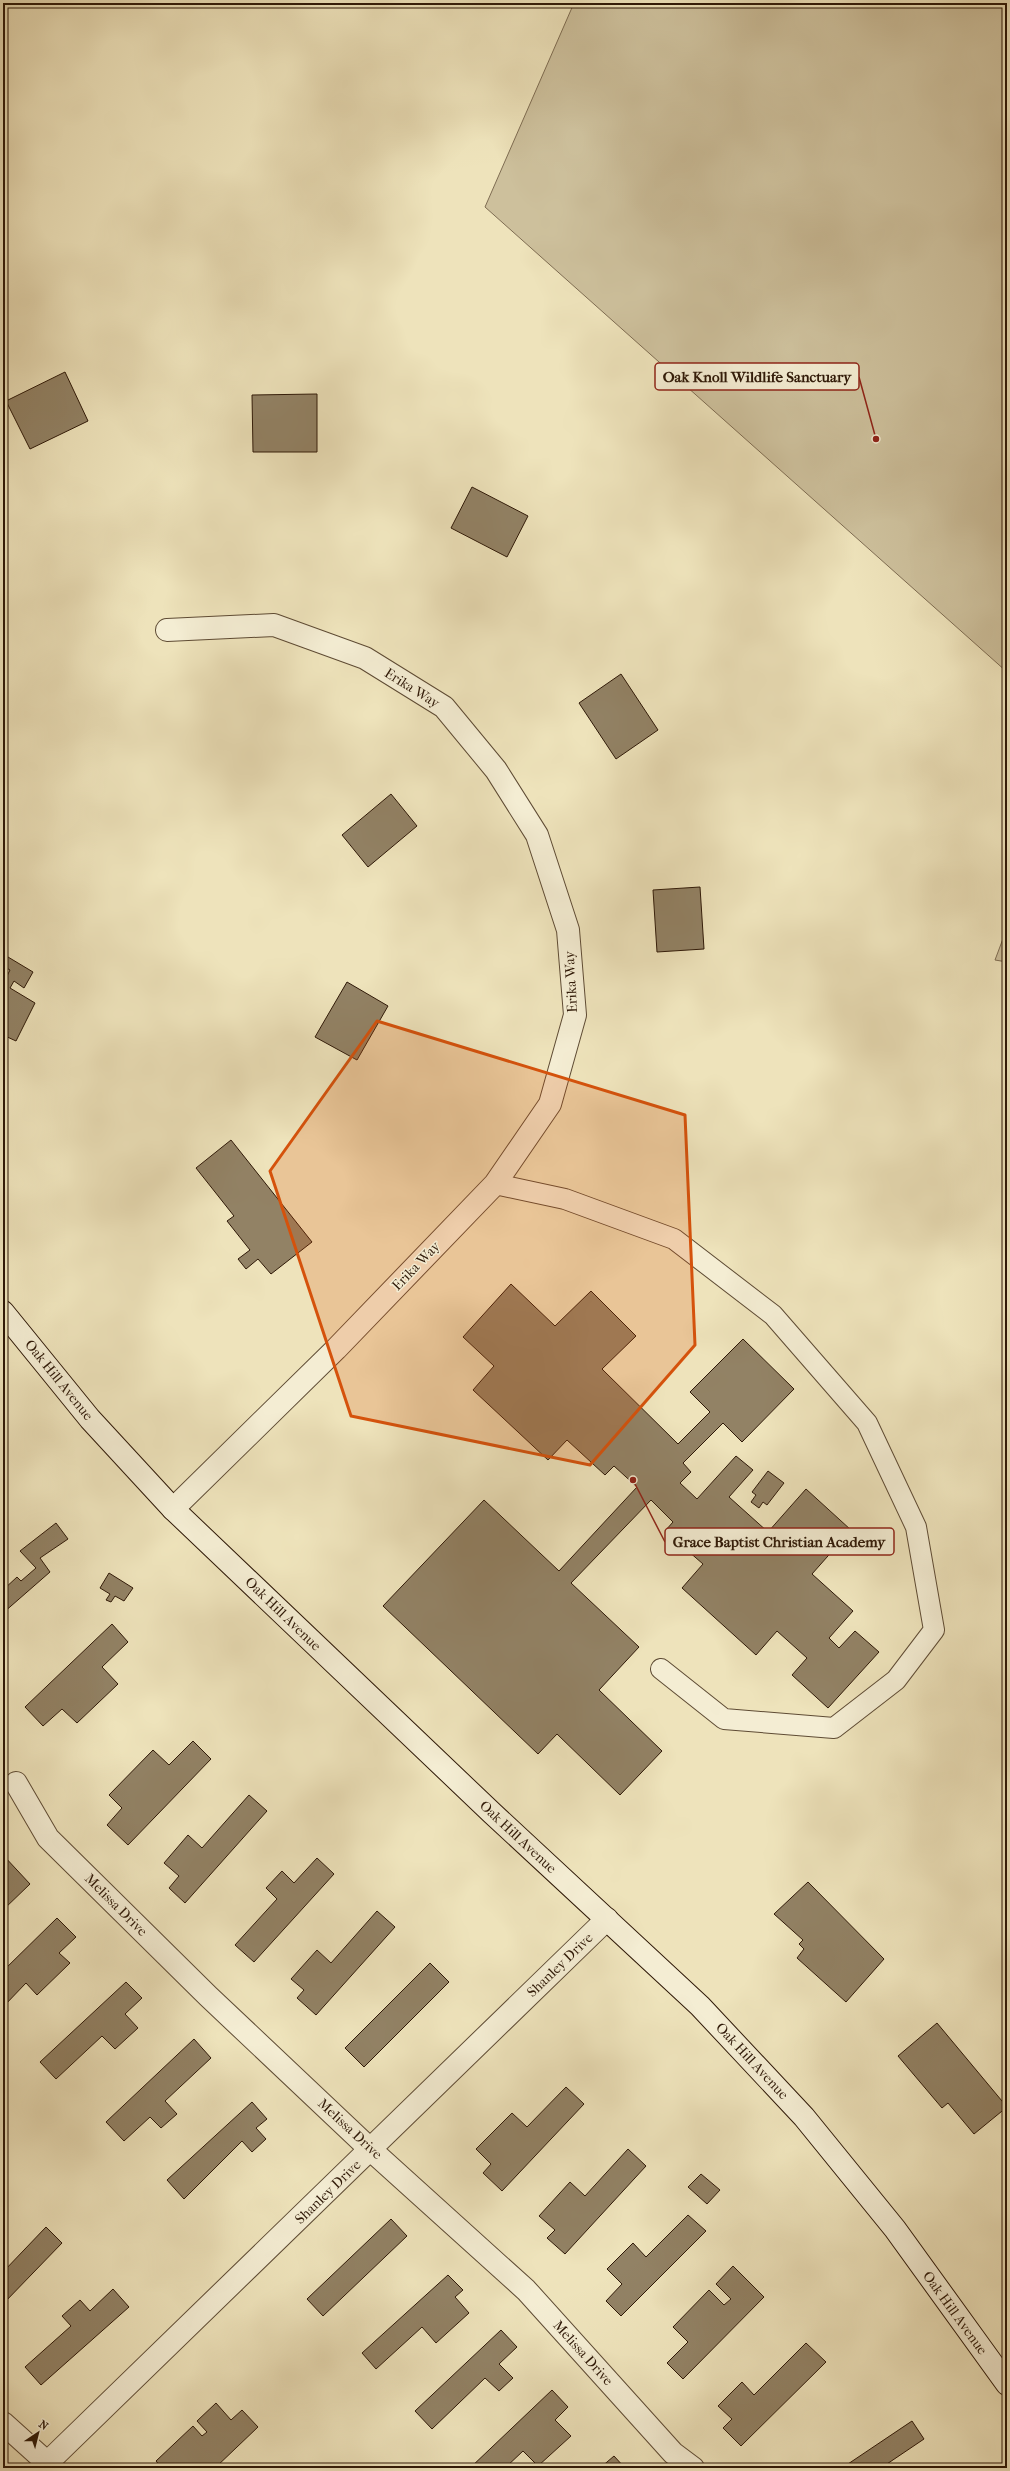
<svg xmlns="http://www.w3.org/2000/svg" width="1010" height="2471" viewBox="0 0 1010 2471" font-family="'IM FELL French Canon',serif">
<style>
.green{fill:#cdc09c;stroke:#7e6c52}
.building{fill:#928265;stroke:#2e1807}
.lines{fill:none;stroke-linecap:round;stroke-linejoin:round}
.lane-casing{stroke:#5e4b34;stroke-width:22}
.street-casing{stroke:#5e4b34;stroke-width:24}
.secondary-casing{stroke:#2e1807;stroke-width:24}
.lane{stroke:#f4edd3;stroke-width:20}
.street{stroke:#f4edd3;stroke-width:22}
.secondary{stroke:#f4edd3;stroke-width:22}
.marked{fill:#d5520c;fill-opacity:0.2;stroke:#d5520c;stroke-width:3;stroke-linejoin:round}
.labels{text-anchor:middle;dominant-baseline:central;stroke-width:3;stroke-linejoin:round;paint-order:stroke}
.street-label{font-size:14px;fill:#2e1807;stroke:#f4edd3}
.leader{fill:none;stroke:#8f2418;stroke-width:1.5}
.callout-dot{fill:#8f2418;stroke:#f4edd3;stroke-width:1.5}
.callout{fill:#f4edd3;stroke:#8f2418;stroke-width:1.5}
.callout-label{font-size:15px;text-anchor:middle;font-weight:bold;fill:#2e1807}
</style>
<rect width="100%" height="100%" fill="#eee3bb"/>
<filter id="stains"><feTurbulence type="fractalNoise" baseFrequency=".005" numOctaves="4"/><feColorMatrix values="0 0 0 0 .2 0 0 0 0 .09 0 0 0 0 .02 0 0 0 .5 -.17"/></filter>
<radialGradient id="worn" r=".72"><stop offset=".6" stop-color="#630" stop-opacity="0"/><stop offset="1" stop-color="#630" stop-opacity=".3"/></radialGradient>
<path class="green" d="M574 3H1007V672L485 207Z
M1007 928V962L995 960Z"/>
<path class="building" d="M65 372 88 421 30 449 6 401Z
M317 394V452H253L252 395Z
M472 487 528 516 507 557 451 528Z
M621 674 658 730 616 759 579 703Z
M391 794 417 826 368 867 342 835Z
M700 887 704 949 657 952 653 890Z
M3 954 33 972 24 988 14 981 10 988 35 1003 16 1041 3 1035V974L7 976 10 970 3 966Z
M347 982 388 1006 357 1060 315 1037Z
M231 1140 312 1242 271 1274 258 1259 246 1269 238 1259 250 1250 227 1221 234 1216 196 1168Z
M511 1284 555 1326 591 1291 636 1336 602 1369 678 1444 710 1412 690 1392 743 1339 794 1389 742 1442 723 1423 683 1463 691 1472 680 1483 697 1499 736 1456 753 1470 729 1497 768 1532 806 1489 851 1530 812 1574 853 1611 829 1638 839 1648 855 1631 879 1652 828 1708 792 1675 807 1658 777 1631 756 1655 682 1588 703 1564 665 1531 673 1522 651 1500 571 1583 639 1647 599 1690 662 1751 620 1795 557 1734 538 1754 383 1606 484 1500 559 1571 637 1487 614 1466 605 1475 567 1440 548 1460 473 1390 494 1366 463 1337Z
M768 1471 784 1483 767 1505 763 1502 759 1508 751 1502 756 1495 752 1492Z
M56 1523 68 1539 40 1558 50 1572 3 1613V1590L17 1577 21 1581 36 1568 20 1551Z
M109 1573 133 1588 124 1601 115 1596 111 1602 106 1600 110 1594 100 1588Z
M112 1624 128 1642 102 1667 118 1684 77 1723 62 1709 43 1726 25 1707Z
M193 1741 211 1759 128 1845 107 1825 122 1808 109 1795 153 1750 169 1765Z
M249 1795 267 1811 185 1903 169 1888 179 1876 164 1863 188 1835 202 1848Z
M3 1855 30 1884 3 1910Z
M317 1858 334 1874 254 1962 235 1945 277 1899 266 1888 282 1871 294 1883Z
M808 1882 884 1959 846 2002 797 1958 804 1949 799 1944 803 1940 774 1914Z
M377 1911 395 1927 316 2015 297 1998 304 1990 291 1979 317 1950 331 1963Z
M57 1918 76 1937 59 1953 70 1963 37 1995 26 1983 3 2007V1971Z
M430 1963 449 1982 364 2067 345 2048Z
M126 1982 142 1998 125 2014 138 2028 115 2049 102 2036 56 2079 40 2062Z
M937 2023 1007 2107 974 2134 948 2103 942 2108 898 2056Z
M194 2039 211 2058 165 2101 177 2114 161 2128 150 2117 124 2141 106 2122Z
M566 2087 584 2104 502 2191 483 2173 491 2164 476 2149 512 2113 527 2127Z
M252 2102 267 2119 256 2128 266 2139 252 2152 242 2141 184 2199 167 2180Z
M628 2149 646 2166 565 2254 547 2238 555 2230 539 2216 570 2182 585 2196Z
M701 2174 720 2190 707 2204 688 2187Z
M688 2215 706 2231 621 2316 606 2301 622 2284 607 2269 633 2243 646 2257Z
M391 2219 407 2236 323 2316 307 2299Z
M46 2227 62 2243 3 2304V2272Z
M733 2266 764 2297 683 2379 667 2363 688 2342 673 2327 709 2290 724 2305 731 2299 716 2284Z
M448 2275 463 2290 455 2297 469 2313 436 2343 422 2327 376 2369 362 2353Z
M113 2289 129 2307 41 2385 25 2367 71 2326 62 2316 80 2300 90 2311Z
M501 2330 517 2347 499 2364 513 2378 499 2391 485 2378 432 2429 415 2411Z
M806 2343 826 2362 741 2446 723 2428 732 2419 718 2406 742 2382 754 2395Z
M552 2390 568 2407 555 2420 571 2436 538 2466 523 2451 505 2468H470Z
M216 2403 231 2420 242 2410 258 2427 215 2468H162L156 2461 193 2426 202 2436 207 2432 197 2421Z
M912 2421 924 2439 881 2468H842Z
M614 2456 625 2468H600Z"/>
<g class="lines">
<defs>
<path id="lane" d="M495 1184 565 1199 674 1239 773 1315 867 1423 916 1527 934 1630 896 1680 834 1728 724 1719 661 1669"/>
<path id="street" d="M167 630 274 625 365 658 444 707 496 770 537 835 568 930 575 1015 550 1104 495 1184 336 1349 173 1509
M16 1783 48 1838 208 1996 371 2150 526 2290 673 2453 693 2468
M3 2423 53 2468
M47 2463 607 1919"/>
<path id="secondary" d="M3 1312 90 1419 173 1509 492 1813 700 2006 804 2117 895 2229 1007 2384"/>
</defs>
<use href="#lane" class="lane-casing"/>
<use href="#street" class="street-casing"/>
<use href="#secondary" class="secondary-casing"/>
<use href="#lane" class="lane"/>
<use href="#street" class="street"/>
<use href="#secondary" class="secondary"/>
</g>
<path class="marked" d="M377 1021 685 1115 695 1345 590 1465 351 1416 270 1171Z"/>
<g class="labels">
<g class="street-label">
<text transform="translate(412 688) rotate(32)">Erika Way</text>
<text transform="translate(571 982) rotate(-93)">Erika Way</text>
<text transform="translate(416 1266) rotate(-46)">Erika Way</text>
<text transform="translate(59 1380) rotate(51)">Oak Hill Avenue</text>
<text transform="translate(283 1614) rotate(44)">Oak Hill Avenue</text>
<text transform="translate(518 1837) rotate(43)">Oak Hill Avenue</text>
<text transform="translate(116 1905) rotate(45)">Melissa Drive</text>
<text transform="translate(560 1965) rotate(-44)">Shanley Drive</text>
<text transform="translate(752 2061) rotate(47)">Oak Hill Avenue</text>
<text transform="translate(350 2129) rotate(43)">Melissa Drive</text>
<text transform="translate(328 2192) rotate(-44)">Shanley Drive</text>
<text transform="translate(955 2313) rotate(54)">Oak Hill Avenue</text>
<text transform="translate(583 2353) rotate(48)">Melissa Drive</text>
</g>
</g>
<path class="leader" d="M876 439L859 377M633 1480L665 1542"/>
<g class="callout-dot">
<circle cx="876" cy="439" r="4"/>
<circle cx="633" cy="1480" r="4"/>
</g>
<g class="callout">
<rect x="655" y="363" width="204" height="27" rx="4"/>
<rect x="665" y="1528" width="229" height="27" rx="4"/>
</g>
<g class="callout-label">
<text x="757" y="382">Oak Knoll Wildlife Sanctuary</text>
<text x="779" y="1547">Grace Baptist Christian Academy</text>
</g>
<rect width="1010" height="2471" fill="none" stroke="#eee3bb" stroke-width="16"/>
<rect x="4" y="4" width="1002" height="2463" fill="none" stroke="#2e1807" stroke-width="2"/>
<rect x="8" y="8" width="994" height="2455" fill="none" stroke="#2e1807"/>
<g transform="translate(38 2433) rotate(35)" stroke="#f4edd3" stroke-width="3" paint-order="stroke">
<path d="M0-3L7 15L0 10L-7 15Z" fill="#2e1807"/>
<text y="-6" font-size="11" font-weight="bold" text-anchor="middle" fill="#2e1807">N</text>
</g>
<rect width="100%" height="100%" filter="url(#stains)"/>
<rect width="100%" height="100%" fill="url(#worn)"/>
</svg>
